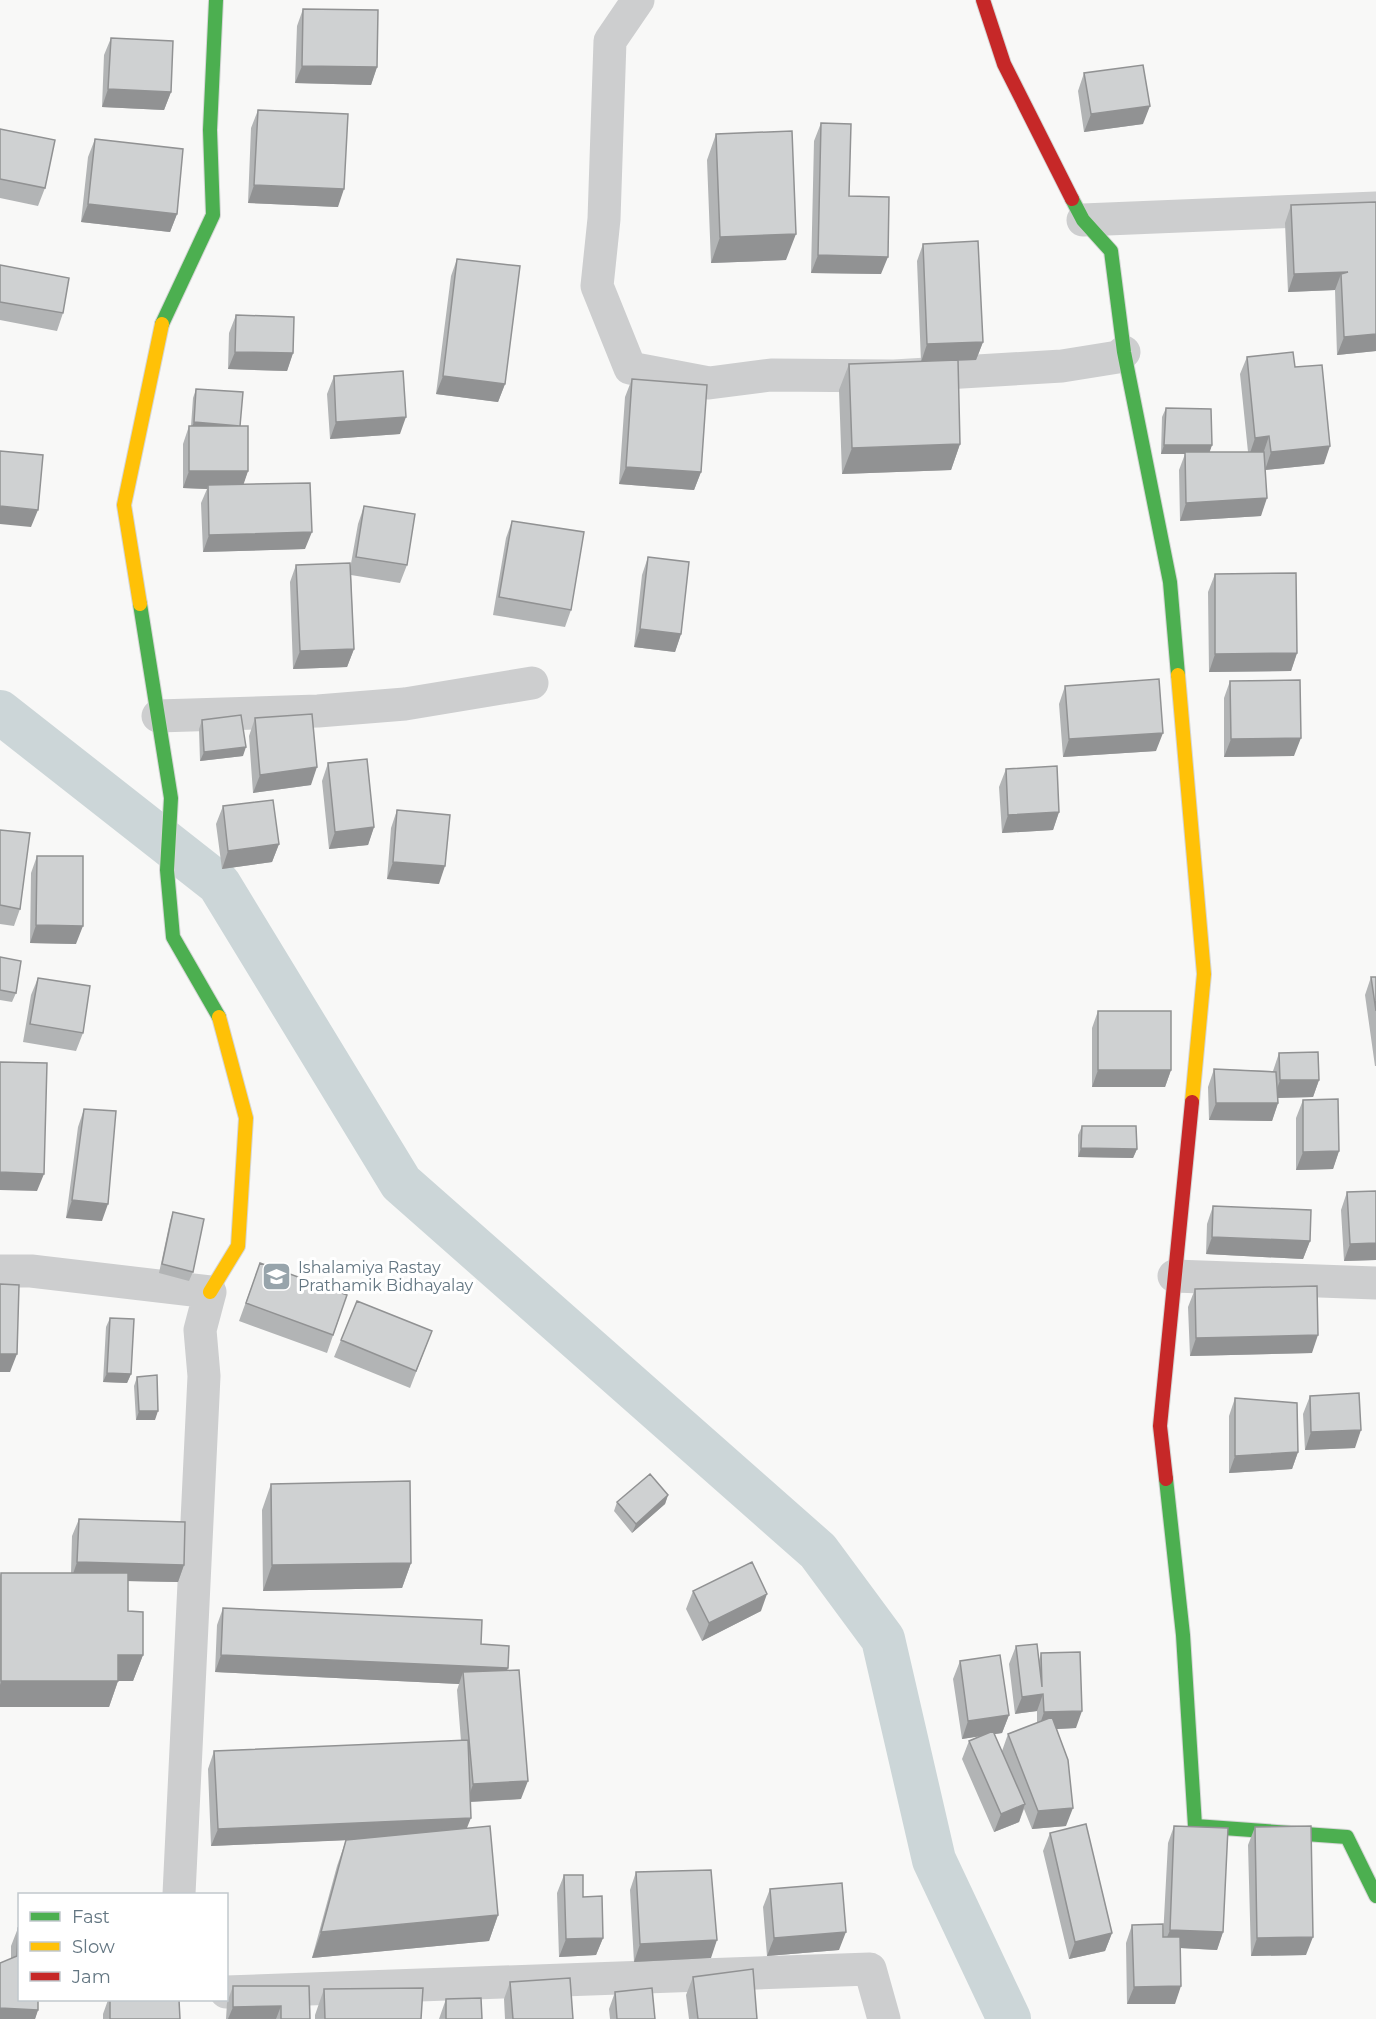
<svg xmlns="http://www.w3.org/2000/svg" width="1376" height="2019" viewBox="0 0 1376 2019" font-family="Montserrat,sans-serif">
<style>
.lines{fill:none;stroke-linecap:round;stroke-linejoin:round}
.canal{stroke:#ccd6d8;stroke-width:44}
.fast-casing{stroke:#d5d6d6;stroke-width:16}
.slow-casing{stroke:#d5d6d6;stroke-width:16}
.jam-casing{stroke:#d5d6d6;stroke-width:16}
.street{stroke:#cdcecf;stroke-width:33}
.fast{stroke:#4caf50;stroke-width:14}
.slow{stroke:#ffc107;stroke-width:14}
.jam{stroke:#c62828;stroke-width:14}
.wall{fill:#b2b4b5}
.shaded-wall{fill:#919293}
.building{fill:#cfd1d2;stroke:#919293;stroke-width:1.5}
.labels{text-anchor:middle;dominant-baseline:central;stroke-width:6;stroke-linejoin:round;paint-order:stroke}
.poi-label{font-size:16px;fill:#637682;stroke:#fff;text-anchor:start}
</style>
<rect width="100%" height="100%" fill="#f8f8f7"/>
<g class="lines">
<path class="canal" d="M0 712 219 884 401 1183 818 1551 883 1639 934 1860 1009 2019"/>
<defs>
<path id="fast" d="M1072 199 1083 220 1111 251 1124 352 1170 582 1178 675
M162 324 213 215 210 130 216 0
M140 604 171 798 167 870 173 937 219 1017
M1166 1479 1183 1635 1195 1826 1347 1837 1376 1896"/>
<path id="slow" d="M140 604 124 505 162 324
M1178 675 1204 974 1192 1102
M210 1292 238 1246 246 1118 219 1017"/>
<path id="jam" d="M983 0 1004 64 1072 199
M1166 1479 1160 1426 1192 1102"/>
</defs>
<use href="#fast" class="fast-casing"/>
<use href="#slow" class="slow-casing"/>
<use href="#jam" class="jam-casing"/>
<path class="street" d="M638 0 610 41 604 219 597 286 630 368 709 383 771 375 894 376 1062 366 1118 357 1124 352
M1083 220 1376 208
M158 716 318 711 405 704 532 683
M0 1271H31L210 1292 200 1330 204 1376 179 1894
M1174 1276 1376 1283
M226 1992 870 1969 884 2019"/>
<use href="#fast" class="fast"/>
<use href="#slow" class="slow"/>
<use href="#jam" class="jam"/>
</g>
<path class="wall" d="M303 9 377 67 371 85 295 83 297 26Z
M111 38 171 92 164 110 102 107 104 55Z
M1084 73 1143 124 1084 132 1078 91Z
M258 110 338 207 248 203 251 128Z
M821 123 849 196 881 274 811 273 814 141Z
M0 129 45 188 38 206 0 198Z
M716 134 786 260 711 263 707 160Z
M95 139 177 214 170 232 81 222 88 157Z
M1376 202V351L1337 355 1335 290 1288 292 1285 223 1291 205Z
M923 244 983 342 976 360 921 362 917 261Z
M457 259 505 384 498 402 436 394 451 276Z
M0 265 63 313 57 331 0 320Z
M236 315 293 353 287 371 228 369 229 333Z
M1247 357 1295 367 1324 464 1265 470 1261 516 1180 521 1179 470 1185 454H1161L1162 417 1166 408 1212 445 1209 452H1248L1240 374Z
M849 364 960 444 951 470 842 474 839 390Z
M334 376 400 434 330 439 327 394Z
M632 379 701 472 694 490 619 484 625 397Z
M196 389 240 426 248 471 243 484 305 549 203 552 201 503 207 489 183 488V444L189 426H191L193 398Z
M364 506 407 565 400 583 351 575 354 649 347 667 293 669 290 582 296 565 350 569 358 524Z
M512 521 571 610 565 627 493 615 506 538Z
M648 557 681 634 675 652 634 647 642 575Z
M1215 574 1297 653 1291 671 1209 672 1208 592Z
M1230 681 1294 756 1224 757V698Z
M1065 686 1156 751 1063 757 1059 704Z
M255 718 311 785 253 793 249 736Z
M202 720 243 756 200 761 199 729Z
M328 763 374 827 368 845 329 849 322 781Z
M1006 769 1059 812 1053 830 1002 833 999 787Z
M223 806 279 844 272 862 222 869 216 824Z
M397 810 439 884 387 879 391 828Z
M0 830 20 909 14 926 0 924Z
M37 856 76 944 30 943 31 873Z
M0 957 16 993 12 1002 0 1000Z
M1371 977H1376V1066H1375L1365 995Z
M38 978 83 1033 76 1051 23 1042 31 995Z
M1098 1011 1171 1070 1165 1087H1092V1028Z
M1279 1053 1319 1080 1313 1097 1278 1098V1103L1272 1121 1209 1120 1208 1087 1214 1069 1273 1071Z
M1303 1100 1339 1151 1333 1169 1296 1170V1118Z
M84 1109 102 1221 66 1218 78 1127Z
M1082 1126 1137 1149 1133 1158 1078 1157V1135Z
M1376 1191V1260L1344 1261 1341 1210 1347 1192Z
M1213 1206 1310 1241 1303 1259 1206 1254 1207 1224Z
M173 1212 193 1272 189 1281 159 1273 170 1221Z
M260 1263 347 1295 327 1353 239 1321Z
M1195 1289 1312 1353 1190 1356 1188 1307Z
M110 1318 131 1374 127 1383 103 1382 106 1327Z
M432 1331 410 1388 334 1357 341 1340Z
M137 1377 155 1420H136L134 1386Z
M1310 1396 1355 1448 1305 1450 1303 1414Z
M1235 1398 1298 1452 1292 1469 1229 1473V1416Z
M271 1484 411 1563 402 1588 263 1591 262 1510Z
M668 1495 665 1504 632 1533 614 1511 617 1502Z
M79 1519 184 1565 178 1582 128 1581V1611L143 1655 133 1681H118L109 1707H0V1576L1 1573H71L72 1536Z
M693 1591 761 1611 702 1641 686 1609Z
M223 1608 481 1644 507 1670 521 1799 470 1802 467 1828 498 1915 489 1941 312 1958 337 1866 346 1840 211 1846 208 1769 214 1751 461 1741 457 1690 459 1684 215 1672 217 1625Z
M1016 1646 1039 1661 1041 1653 1076 1728 1057 1729 1066 1826 1032 1829 1024 1809 1019 1822 994 1832 962 1759 969 1741 979 1736 962 1739 953 1679 960 1661 1009 1715 1002 1733 994 1734 1002 1751 1008 1734 1037 1723V1711L1015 1714 1009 1664Z
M1174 1826 1223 1932 1217 1950 1180 1948 1175 2004H1127L1126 1943 1132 1925 1163 1937 1168 1843Z
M1255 1827 1306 1955 1251 1956 1248 1845Z
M1050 1833 1112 1933 1105 1951 1069 1959 1043 1851Z
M636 1872 711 1958 634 1962 630 1890Z
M564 1875 583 1897 603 1938 596 1955 559 1957 557 1893Z
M770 1889 839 1950 767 1956 763 1907Z
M18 1928 38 2010 35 2019H0L11 1959V1946Z
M693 1977 757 2019H689L686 1995Z
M510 1982 573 2019H505L504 1999Z
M233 1986 310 2019H226L227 2003Z
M324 1989 421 2019H315V2015Z
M615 1992 655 2019H610L609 2009Z
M446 1999 482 2019H439Z
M108 2000H110L180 2019H103V2014Z"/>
<path class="shaded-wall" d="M302 66 377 67 371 85 295 83Z
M108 89 171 92 164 110 102 107Z
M1150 106 1143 124 1084 132 1091 114Z
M254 185 344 189 338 207 248 203Z
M88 204 177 214 170 232 81 222Z
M796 234 786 260 711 263 720 237Z
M818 255 888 257 881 274 811 273Z
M1348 272 1341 274 1335 290 1288 292 1294 274Z
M1376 334V351L1337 355 1344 337Z
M983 342 976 360 921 362 927 344Z
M235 352 293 353 287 371 228 369Z
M443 376 505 384 498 402 436 394Z
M406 417 400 434 330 439 336 422Z
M194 422 240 426 237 435 190 431Z
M1269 436 1263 454 1249 456 1255 438Z
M960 444 951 470 842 474 852 448Z
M1164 445H1212L1209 454H1161Z
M1330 446 1324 464 1265 470 1271 452Z
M626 467 701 472 694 490 619 484Z
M189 471H248L242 489 208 485 207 489 183 488Z
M1267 498 1261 516 1180 521 1186 503Z
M0 506 38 510 31 527 0 524Z
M312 532 305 549 203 552 209 535Z
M640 629 681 634 675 652 634 647Z
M354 649 347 667 293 669 300 651Z
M1297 653 1291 671 1209 672 1215 654Z
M1163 733 1156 751 1063 757 1069 739Z
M1301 738 1294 756 1224 757 1231 739Z
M246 747 243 756 200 761 204 752Z
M317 767 311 785 253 793 260 775Z
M1059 812 1053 830 1002 833 1008 815Z
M374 827 368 845 329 849 335 832Z
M279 844 272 862 222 869 228 851Z
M393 862 445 866 439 884 387 879Z
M36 925 83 926 76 944 30 943Z
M1098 1070H1171L1165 1087H1092Z
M1280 1080H1319L1313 1097 1274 1098Z
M1216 1103H1278L1272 1121 1209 1120Z
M1081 1148 1137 1149 1133 1158 1078 1157Z
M1339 1151 1333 1169 1296 1170 1303 1152Z
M0 1172 44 1174 37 1191 0 1190Z
M72 1200 108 1204 102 1221 66 1218Z
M1212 1237 1310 1241 1303 1259 1206 1254Z
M1376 1243V1260L1344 1261 1350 1244Z
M1318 1335 1312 1353 1190 1356 1196 1338Z
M0 1354H17L10 1372H0Z
M107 1373 131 1374 127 1383 103 1382Z
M139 1411H158L155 1420H136Z
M1361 1430 1355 1448 1305 1450 1311 1432Z
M1298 1452 1292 1469 1229 1473 1235 1456Z
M668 1495 665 1504 632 1533 636 1524Z
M77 1562 184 1565 178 1582 71 1580Z
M411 1563 402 1588 263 1591 272 1565Z
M767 1594 761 1611 702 1641 709 1623Z
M118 1655H143L133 1681H109Z
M221 1655 508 1668 502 1685 463 1672 459 1684 215 1672Z
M1 1681H118L109 1707H0V1685Z
M1043 1694 1037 1711 1015 1714 1022 1697Z
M1082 1711 1076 1728 1038 1730 1044 1712Z
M1009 1715 1002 1733 962 1739 968 1721Z
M528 1781 521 1799 467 1802 473 1784Z
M1025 1804 1019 1822 994 1832 1001 1814Z
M1073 1808 1066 1826 1032 1829 1038 1811Z
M471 1818 464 1835 211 1846 218 1829Z
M498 1915 489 1941 312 1958 321 1932Z
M1170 1930 1223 1932 1217 1950 1163 1947Z
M846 1932 839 1950 767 1956 774 1938Z
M1112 1933 1105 1951 1069 1959 1075 1942Z
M1313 1937 1306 1955 1251 1956 1257 1938Z
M603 1938 596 1955 559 1957 566 1939Z
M717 1940 711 1958 634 1962 640 1944Z
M1181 1986 1175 2004H1127L1134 1987Z
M281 2006 276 2019H228L233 2007Z
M0 2008 38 2010 35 2019H0Z"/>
<path class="building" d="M303 9 378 10 377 67 302 66Z
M111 38 173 41 171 92 108 89Z
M1143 65 1150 106 1091 114 1084 73Z
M258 110 348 114 344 189 254 185Z
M821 123 851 124 849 196 889 197 888 257 818 255Z
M0 129 55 140 45 188 0 179Z
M792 131 796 234 720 237 716 134Z
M95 139 183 149 177 214 88 204Z
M1376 202V334L1344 337 1341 274 1348 272 1294 274 1291 205Z
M978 241 983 342 927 344 923 244Z
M457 259 520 266 505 384 443 376Z
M0 265 69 278 63 313 0 302Z
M236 315 294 317 293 353 235 352Z
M1293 352 1295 367 1322 365 1330 446 1271 452 1269 436 1255 438 1247 357Z
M958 360 960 444 852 448 849 364Z
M403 371 406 417 336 422 334 376Z
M632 379 707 385 701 472 626 467Z
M196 389 243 392 240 426 194 422Z
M1166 408 1211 409 1212 445H1164Z
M189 426H248V471H189Z
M0 451 43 455 38 510 0 506Z
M1185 452H1264L1267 498 1186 503Z
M310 483 312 532 209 535 208 485Z
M364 506 415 514 407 565 356 557Z
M512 521 584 532 571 610 499 597Z
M648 557 689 562 681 634 640 629Z
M350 563 354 649 300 651 296 565Z
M1296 573 1297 653 1215 654V574Z
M1159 679 1163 733 1069 739 1065 686Z
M1300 680 1301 738 1231 739 1230 681Z
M312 714 317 767 260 775 255 718Z
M241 715 246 747 204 752 202 720Z
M367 759 374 827 335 832 328 763Z
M1057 766 1059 812 1008 815 1006 769Z
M273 800 279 844 228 851 223 806Z
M397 810 450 815 445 866 393 862Z
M0 830 30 833 20 909 0 905Z
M37 856H83V926L36 925Z
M0 957 21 961 16 993 0 990Z
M1371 977H1376V1011Z
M38 978 90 986 83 1033 30 1024Z
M1098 1011H1171V1070H1098Z
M1318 1052 1319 1080H1280L1279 1053Z
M0 1062 47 1063 44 1174 0 1172Z
M1214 1069 1276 1072 1278 1103H1216Z
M1338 1099 1339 1151 1303 1152V1100Z
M84 1109 116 1111 108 1204 72 1200Z
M1082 1126H1136L1137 1149 1081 1148Z
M1376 1191V1243L1350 1244 1347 1192Z
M1213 1206 1311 1210 1310 1241 1212 1237Z
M173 1212 204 1219 193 1272 162 1264Z
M260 1263 347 1295 333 1335 246 1303Z
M0 1284 19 1285 17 1354H0Z
M1317 1286 1318 1335 1196 1338 1195 1289Z
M357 1301 432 1331 416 1371 341 1340Z
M110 1318 134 1319 131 1374 107 1373Z
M157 1375 158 1411H139L137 1377Z
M1359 1393 1361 1430 1311 1432 1310 1396Z
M1235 1398 1297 1403 1298 1452 1235 1456Z
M650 1474 668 1495 636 1524 617 1502Z
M410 1481 411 1563 272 1565 271 1484Z
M79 1519 185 1522 184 1565 77 1562Z
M752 1562 767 1594 709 1623 693 1591Z
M1 1573H128V1611L143 1612V1655H118V1681H1Z
M223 1608 482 1620 481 1644 509 1646 508 1668 221 1655Z
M1037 1644 1042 1687 1041 1653 1080 1652 1082 1711 1044 1712 1043 1694 1022 1697 1016 1646Z
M1000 1655 1009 1715 968 1721 960 1661Z
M519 1670 528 1781 473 1784 463 1672Z
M1052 1717 1068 1760 1073 1808 1038 1811 1008 1734Z
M993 1731 1025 1804 1001 1814 969 1741Z
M468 1740 471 1818 218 1829 214 1751Z
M1086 1824 1112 1933 1075 1942 1050 1833Z
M490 1826 498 1915 321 1932 346 1840Z
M1174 1826 1228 1828 1223 1932 1170 1930Z
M1311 1826 1313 1937 1257 1938 1255 1827Z
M711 1870 717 1940 640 1944 636 1872Z
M564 1875H583V1897L602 1896 603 1938 566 1939Z
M842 1883 846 1932 774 1938 770 1889Z
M1163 1924V1937H1180L1181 1986 1134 1987 1132 1925Z
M18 1928H20V2000H38V2010L0 2008V1963L17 1956Z
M753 1969 757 2019H698L693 1977Z
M570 1978 573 2019H513L510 1982Z
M233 1986H309L310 2019H281V2006L233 2007Z
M423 1988 421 2019H325L324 1989Z
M652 1988 655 2019H617L615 1992Z
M481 1998 482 2019H446V1999Z
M110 2000H179L180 2019H110Z"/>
<defs>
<symbol id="school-square" viewBox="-11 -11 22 22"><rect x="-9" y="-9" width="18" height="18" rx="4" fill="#97a4ab" stroke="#fff"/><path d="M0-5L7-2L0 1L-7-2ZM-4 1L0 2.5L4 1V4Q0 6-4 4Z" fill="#fff"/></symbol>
</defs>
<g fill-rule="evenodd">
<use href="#school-square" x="260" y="1260" width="33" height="33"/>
</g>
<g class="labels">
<g class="poi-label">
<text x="298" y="1267">Ishalamiya Rastay<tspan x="298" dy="18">Prathamik Bidhayalay</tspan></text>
</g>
</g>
<rect x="18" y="1893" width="210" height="108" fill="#ffffff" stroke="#c1c8cd" stroke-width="1.5"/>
<rect x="30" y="1912" width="30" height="9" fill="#4caf50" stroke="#c1c8cd" stroke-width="1.5"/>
<text x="72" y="1923" font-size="18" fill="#637682">Fast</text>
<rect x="30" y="1942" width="30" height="9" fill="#ffc107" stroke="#c1c8cd" stroke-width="1.5"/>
<text x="72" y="1953" font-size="18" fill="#637682">Slow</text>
<rect x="30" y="1972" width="30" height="9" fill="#c62828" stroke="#c1c8cd" stroke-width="1.5"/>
<text x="72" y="1983" font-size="18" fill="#637682">Jam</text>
</svg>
